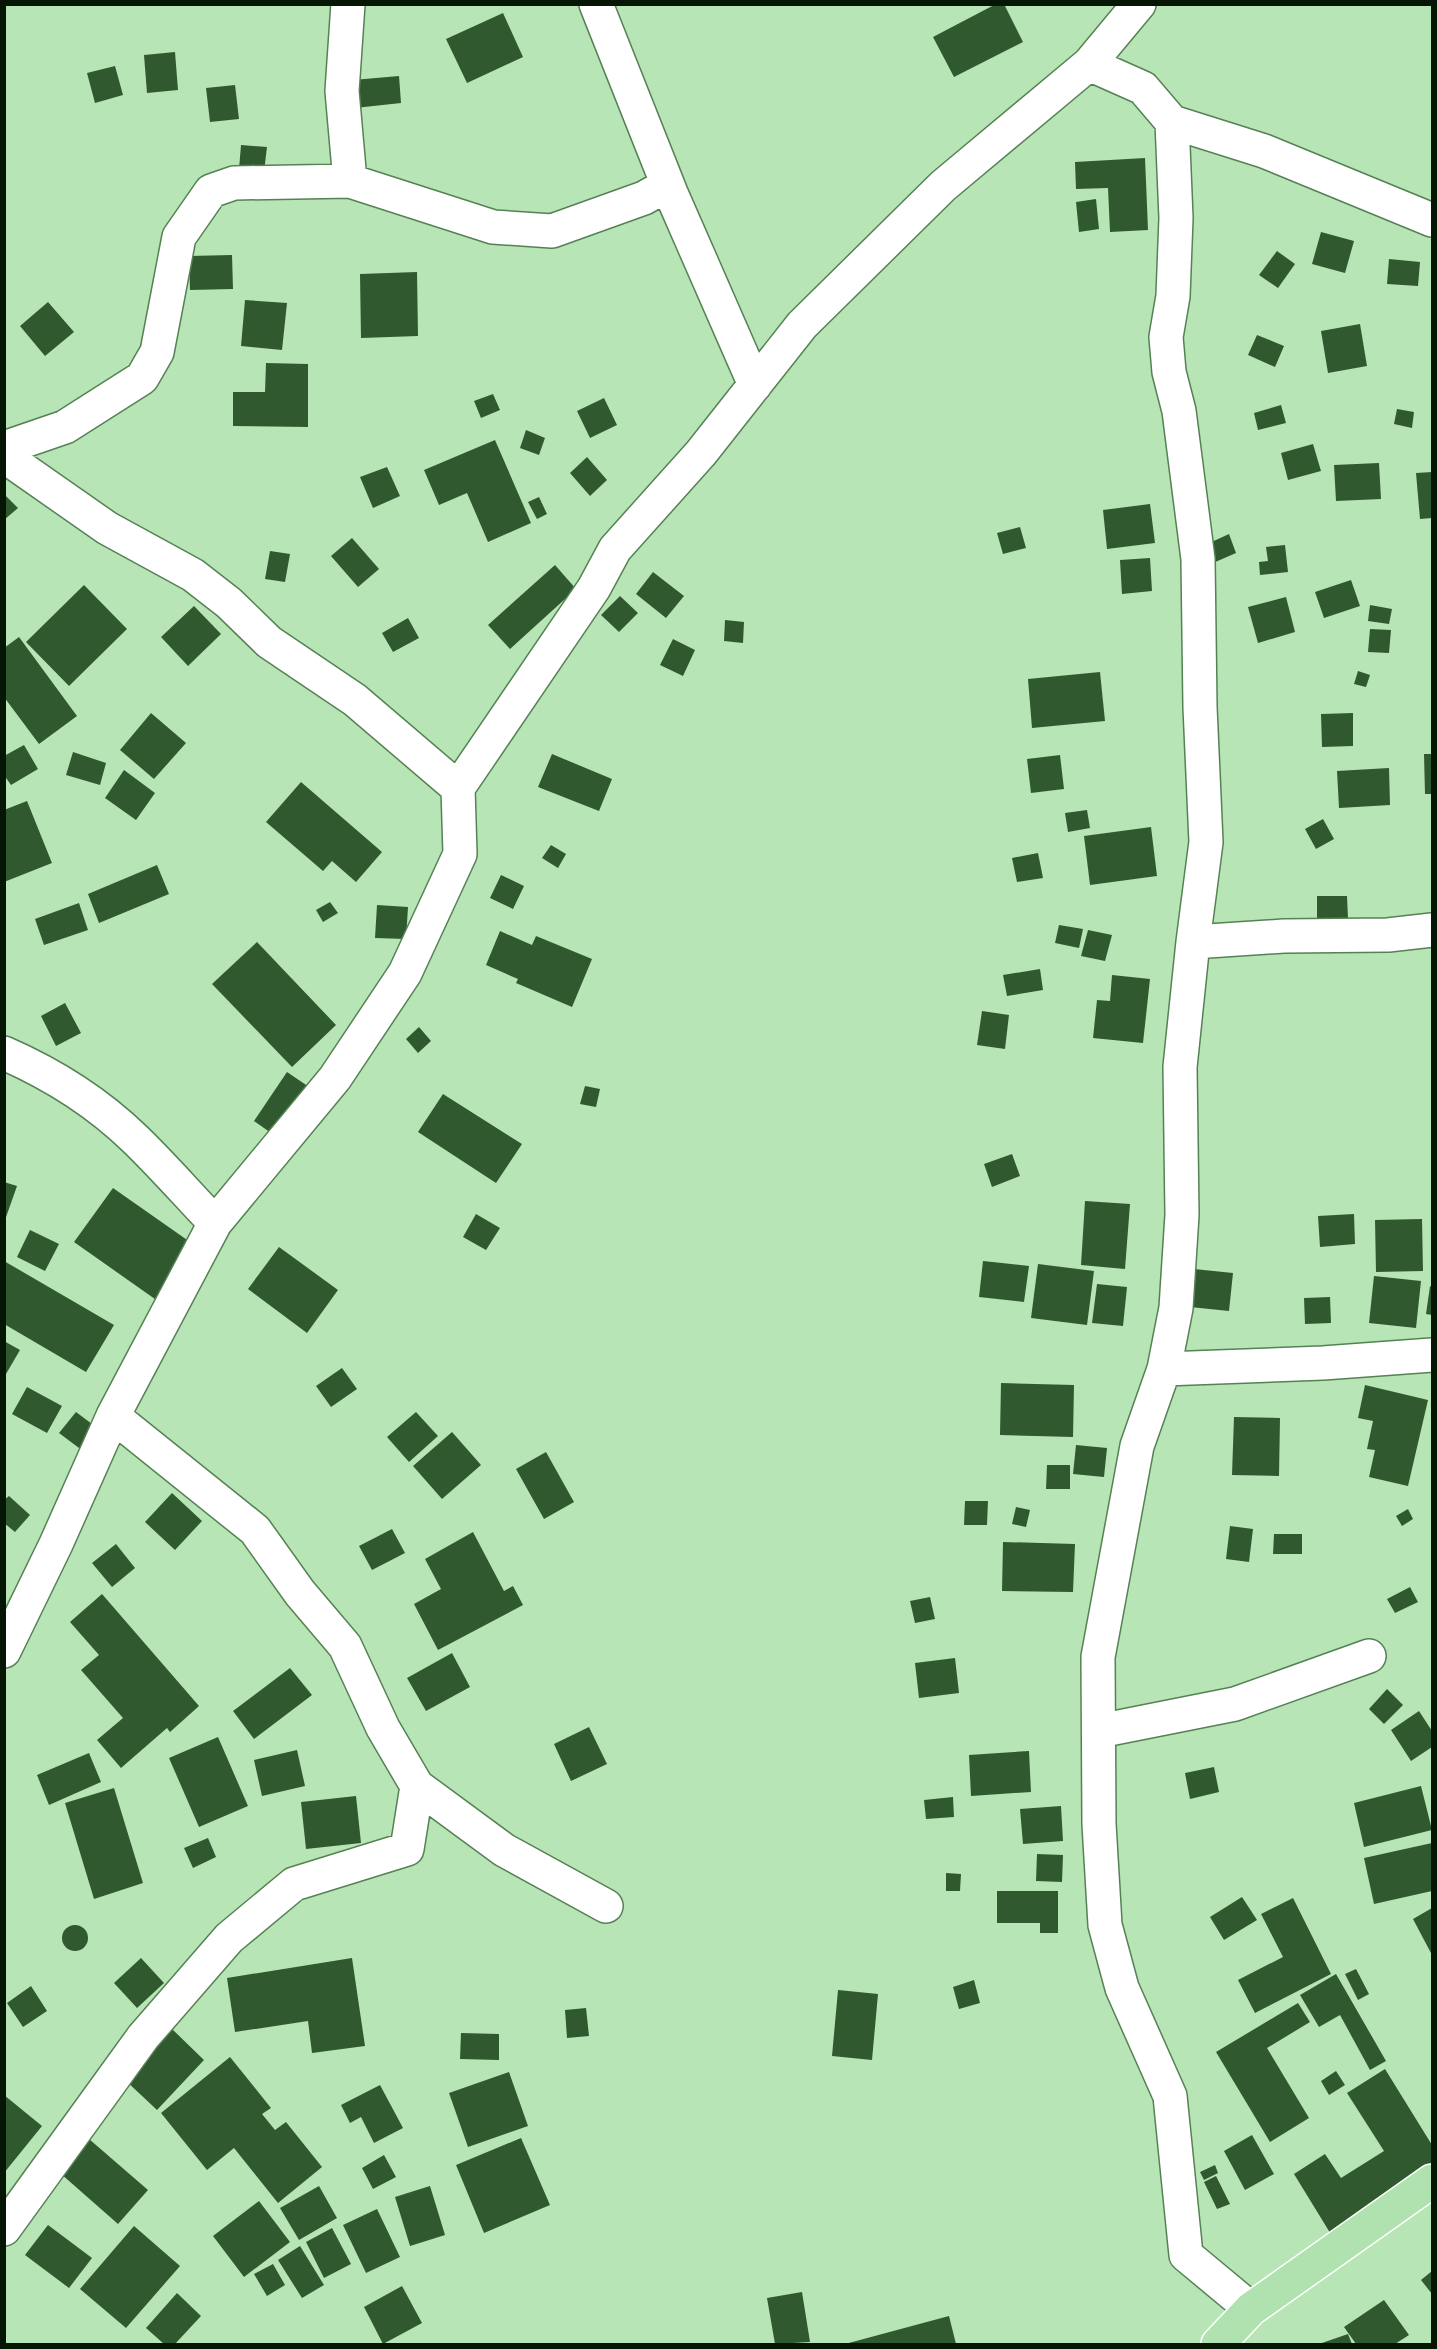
<svg xmlns="http://www.w3.org/2000/svg" width="1437" height="2349" viewBox="0 0 1437 2349" font-family="Poppins,sans-serif">
<style>
.building{fill:#305930}
.lines{fill:none;stroke-linecap:round;stroke-linejoin:round}
.minor-casing{stroke:#568155;stroke-width:36}
.major-casing{stroke:#fff;stroke-width:36}
.minor{stroke:#fff;stroke-width:33}
.major{stroke:#afe2af;stroke-width:33}
</style>
<rect width="100%" height="100%" fill="#b7e5b5"/>
<path class="building" d="M996 4H1004L1023 42 954 77 933 37Z
M503 13 523 57 467 83 446 39Z
M175 52 178 90 147 93 144 55Z
M115 66 123 95 95 103 87 73Z
M399 76 401 103 355 108 353 80Z
M235 85 239 119 210 122 206 88Z
M241 145 267 147 264 172 239 169Z
M1145 158 1148 230 1110 232 1108 188 1076 189 1075 162Z
M1096 199 1099 229 1079 232 1076 202Z
M1321 232 1354 241 1345 273 1312 264Z
M1277 251 1295 264 1278 288 1259 275Z
M232 255 233 289 190 290 189 256Z
M1389 259 1420 262 1418 286 1387 284Z
M417 272 418 336 361 338 360 274Z
M245 300 287 303 282 350 241 346Z
M48 302 74 332 45 356 20 326Z
M1360 324 1367 366 1328 373 1321 331Z
M1257 335 1284 346 1275 367 1248 355Z
M266 363 308 364V427L233 426V392H265Z
M493 394 500 410 481 418 474 401Z
M604 398 617 425 590 438 577 411Z
M1281 405 1286 423 1258 430 1254 413Z
M1397 409 1414 412 1412 428 1394 424Z
M526 430 545 438 539 455 520 448Z
M495 440 531 523 488 542 467 493 439 505 424 470Z
M1313 444 1321 471 1288 480 1281 453Z
M587 457 607 480 590 496 570 473Z
M1379 463 1381 499 1336 501 1334 465Z
M387 467 400 496 373 508 360 477Z
M1432 472V518L1420 519 1416 473Z
M4 494 18 508 4 520Z
M539 497 547 514 537 519 528 502Z
M1150 504 1155 543 1107 549 1103 510Z
M1020 527 1026 548 1003 554 997 533Z
M1229 534 1236 553 1213 563 1205 545Z
M352 538 379 569 358 587 331 556Z
M1285 545 1288 572 1260 575 1259 562 1268 561 1266 547Z
M270 551 290 554 285 582 265 579Z
M1150 558 1152 591 1122 594 1120 560Z
M555 565 576 589 510 649 488 625Z
M653 572 684 596 666 618 636 594Z
M1351 580 1360 606 1324 618 1315 592Z
M84 585 127 629 69 686 26 642Z
M620 596 638 613 619 632 601 615Z
M1286 597 1295 632 1258 643 1248 607Z
M1370 605 1392 609 1389 624 1368 621Z
M194 606 221 634 188 666 161 637Z
M408 618 419 638 393 652 382 633Z
M725 620 744 622 743 643 724 641Z
M1370 629 1391 630 1389 653 1368 652Z
M19 637 77 716 39 744 4 697V648Z
M673 639 695 650 683 676 660 665Z
M1358 671 1370 675 1366 687 1354 684Z
M1100 672 1105 721 1032 728 1028 679Z
M151 713 186 743 154 779 120 750Z
M1353 713V746L1322 747 1321 714Z
M24 745 38 769 11 785 4 775V756Z
M73 752 106 763 100 785 66 775Z
M552 754 612 779 599 811 538 787Z
M1424 754H1432V794H1425Z
M1060 755 1064 789 1031 793 1027 759Z
M1389 768 1390 805 1339 808 1337 771Z
M124 770 155 793 136 820 105 798Z
M301 782 382 852 356 882 332 861 323 871 266 822Z
M27 801 52 863 4 882V810Z
M1087 810 1090 828 1068 832 1065 813Z
M1323 819 1334 839 1316 849 1305 829Z
M1151 827 1157 876 1090 885 1084 836Z
M551 845 566 854 558 868 542 858Z
M1038 853 1043 878 1017 882 1012 858Z
M157 865 169 894 99 923 88 894Z
M501 875 524 886 513 909 490 898Z
M1317 896H1347L1348 919H1317Z
M330 902 338 913 323 922 316 910Z
M79 903 88 930 44 945 35 919Z
M377 905 408 907 406 939 375 938Z
M1059 925 1083 929 1079 948 1055 943Z
M1088 930 1112 935 1105 961 1081 956Z
M500 931 532 945 536 936 592 959 572 1007 516 983 518 979 486 965Z
M257 942 336 1025 292 1067 212 984Z
M1040 969 1043 990 1007 996 1003 975Z
M1112 975 1150 979 1143 1043 1093 1038 1097 1000 1110 1001Z
M65 1003 81 1033 56 1046 41 1016Z
M982 1011 1009 1015 1005 1049 977 1045Z
M419 1027 431 1041 418 1053 406 1039Z
M287 1072 315 1091 281 1140 254 1121Z
M585 1086 600 1089 596 1107 580 1104Z
M443 1094 522 1144 496 1183 418 1132Z
M1012 1154 1020 1176 992 1187 984 1164Z
M4 1182 17 1186 5 1220H4Z
M113 1188 200 1249 162 1304 74 1242Z
M1085 1201 1130 1204 1125 1269 1081 1265Z
M476 1214 500 1228 486 1250 463 1237Z
M1354 1214 1355 1244 1320 1247 1318 1216Z
M1422 1219 1423 1271 1376 1272 1375 1220Z
M30 1230 59 1244 45 1271 17 1257Z
M279 1247 338 1290 307 1333 248 1289Z
M4 1261 114 1325 86 1372 4 1324Z
M983 1261 1029 1266 1024 1302 979 1297Z
M1038 1264 1094 1271 1087 1325 1031 1318Z
M1194 1269 1233 1273 1229 1311 1190 1307Z
M1374 1276 1421 1281 1416 1328 1369 1323Z
M1097 1284 1127 1287 1123 1326 1092 1323Z
M1430 1286 1432 1287V1315L1426 1314Z
M1330 1297 1331 1323 1305 1324 1304 1298Z
M4 1341 20 1350 6 1374 4 1373Z
M342 1368 357 1389 331 1407 316 1386Z
M1001 1383 1074 1385 1073 1437 1000 1435Z
M1365 1385 1428 1400 1408 1486 1369 1477 1375 1450 1367 1449 1373 1421 1358 1418Z
M27 1387 62 1406 47 1433 12 1414Z
M76 1412 100 1430 83 1451 59 1433Z
M416 1412 438 1436 409 1462 387 1437Z
M1234 1417 1280 1418 1279 1476 1232 1475Z
M452 1432 481 1465 442 1499 413 1466Z
M1076 1445 1107 1448 1104 1477 1073 1474Z
M546 1452 574 1502 544 1519 516 1469Z
M1047 1465H1070V1489H1046Z
M172 1493 202 1521 175 1550 145 1522Z
M9 1496 30 1515 15 1532 4 1523V1500Z
M965 1501H988L987 1525H964Z
M1016 1507 1030 1510 1026 1527 1012 1524Z
M1408 1509 1413 1519 1402 1526 1396 1516Z
M1230 1526 1253 1529 1249 1562 1226 1559Z
M392 1529 405 1553 372 1570 359 1546Z
M473 1532 504 1591 513 1586 523 1605 438 1650 414 1604 441 1589 425 1559Z
M1274 1534H1302V1554H1273Z
M1003 1542 1075 1544 1073 1592 1002 1591Z
M116 1544 135 1568 112 1587 92 1563Z
M1410 1587 1418 1602 1395 1613 1387 1599Z
M102 1594 199 1706 170 1732 167 1728 121 1768 97 1740 123 1718 81 1670 99 1655 70 1622Z
M930 1597 935 1619 915 1623 910 1601Z
M452 1653 470 1687 426 1711 407 1678Z
M955 1658 959 1693 919 1698 915 1663Z
M290 1668 312 1695 254 1739 233 1711Z
M1387 1689 1403 1705 1384 1724 1369 1709Z
M1419 1711 1432 1731V1747L1411 1761 1391 1730Z
M589 1727 607 1764 571 1781 554 1744Z
M218 1737 248 1806 199 1827 169 1758Z
M297 1750 305 1786 262 1796 254 1760Z
M1029 1751 1031 1792 971 1796 969 1755Z
M89 1753 101 1782 49 1805 37 1775Z
M1214 1767 1219 1792 1190 1799 1185 1773Z
M1421 1786 1432 1830 1364 1847 1354 1803Z
M114 1788 143 1883 94 1899 65 1803Z
M356 1796 361 1843 306 1849 301 1802Z
M953 1797 954 1817 926 1819 924 1800Z
M1061 1806 1063 1841 1023 1844 1020 1809Z
M208 1838 216 1857 193 1868 184 1848Z
M1432 1843V1891L1374 1904 1364 1858Z
M1037 1854 1063 1855 1062 1882 1036 1881Z
M946 1873 961 1874 960 1891H946Z
M997 1891H1058V1933H1040V1923H997Z
M1242 1897 1257 1920 1224 1940 1210 1917Z
M1293 1898 1331 1974 1255 2013 1238 1980 1283 1957 1261 1914Z
M1432 1908V1955L1413 1919Z
M62 1938a13 13 0 1 1 26 0a13 13 0 1 1-26 0Z
M141 1958 164 1983 137 2008 114 1983Z
M352 1958 365 2046 312 2053 308 2021 235 2032 227 1978Z
M1356 1969 1369 1994 1358 2000 1345 1974Z
M1336 1974 1386 2061 1370 2070 1340 2015 1319 2027 1300 1995Z
M974 1980 980 2003 959 2009 953 1987Z
M31 1986 47 2011 23 2027 7 2003Z
M838 1990 878 1994 872 2060 832 2056Z
M1298 2003 1310 2022 1267 2048 1309 2118 1270 2142 1216 2052Z
M586 2008 589 2036 567 2038 565 2010Z
M172 2029 204 2060 157 2110 124 2079Z
M461 2033 499 2034V2060L460 2059Z
M230 2057 271 2108 262 2114 275 2130 286 2122 322 2167 278 2203 234 2148 207 2170 161 2113Z
M1385 2069 1432 2145V2172L1332 2236 1294 2174 1325 2154 1341 2178 1384 2151 1347 2093Z
M1336 2071 1345 2085 1329 2095 1321 2081Z
M509 2072 528 2126 468 2147 449 2093Z
M380 2085 403 2128 374 2143 361 2117 350 2123 341 2105Z
M4 2095 42 2126 4 2173Z
M1252 2135 1274 2174 1245 2190 1224 2151Z
M521 2138 550 2205 484 2233 456 2165Z
M89 2139 148 2190 118 2224 60 2173Z
M384 2155 396 2177 373 2189 362 2168Z
M1215 2165 1218 2173 1204 2180 1200 2172Z
M1216 2176 1230 2204 1217 2209 1204 2182Z
M319 2186 337 2218 299 2240 280 2208Z
M430 2186 445 2235 410 2246 395 2197Z
M259 2201 290 2242 244 2277 213 2236Z
M377 2209 400 2257 366 2273 343 2225Z
M48 2225 92 2258 69 2288 25 2255Z
M134 2226 180 2266 126 2328 80 2289Z
M332 2228 351 2264 324 2278 306 2242Z
M300 2246 324 2285 302 2298 278 2260Z
M273 2264 285 2285 267 2296 254 2274Z
M1432 2271V2294L1421 2280Z
M402 2286 422 2323 383 2344 364 2307Z
M802 2292 810 2342 775 2344 767 2298Z
M177 2293 201 2316 175 2344H164L146 2328Z
M1384 2300 1409 2335 1395 2344H1356L1344 2327Z
M949 2316 956 2344H845Z
M1348 2334 1352 2344H1319Z"/>
<g class="lines">
<defs>
<path id="minor" d="M596 4 671 193 755 385
M1089 64 1143 88 1172 122 1264 151 1432 220
M1172 122 1176 218 1173 296 1166 337 1169 372 1179 411 1198 559 1200 707 1206 842 1193 942 1180 1067 1182 1215 1176 1308 1164 1369 1137 1446 1098 1657 1099 1824 1105 1925 1122 1988 1170 2096 1186 2255 1251 2309
M350 181 493 227 552 231 644 198 667 185
M4 448 65 427 142 378 157 352 179 237 211 191 234 183 350 181 342 91 348 4
M4 456 107 528 193 575 229 603 269 642 355 700 458 788
M1193 942 1284 936 1388 935 1432 930
M4 1053C52 1074 98 1103 135 1139 163 1166 188 1195 215 1223
M1164 1369 1323 1363 1432 1355
M113 1416 255 1530 300 1593 345 1646 383 1728 417 1786 504 1850 606 1906
M4 1651 56 1544 113 1416 215 1223 335 1078 405 973 460 854 458 788 594 588 615 549 701 453 802 325 943 186 1089 64 1139 4
M1099 1731 1235 1704 1369 1656
M4 2229 143 2037 229 1938 294 1884 407 1849 417 1786"/>
<path id="major" d="M1218 2344 1251 2309 1432 2181"/>
</defs>
<use href="#minor" class="minor-casing"/>
<use href="#major" class="major-casing"/>
<use href="#minor" class="minor"/>
<use href="#major" class="major"/>
</g>
<rect width="1437" height="2349" fill="none" stroke="#051605" stroke-width="12"/>
</svg>
